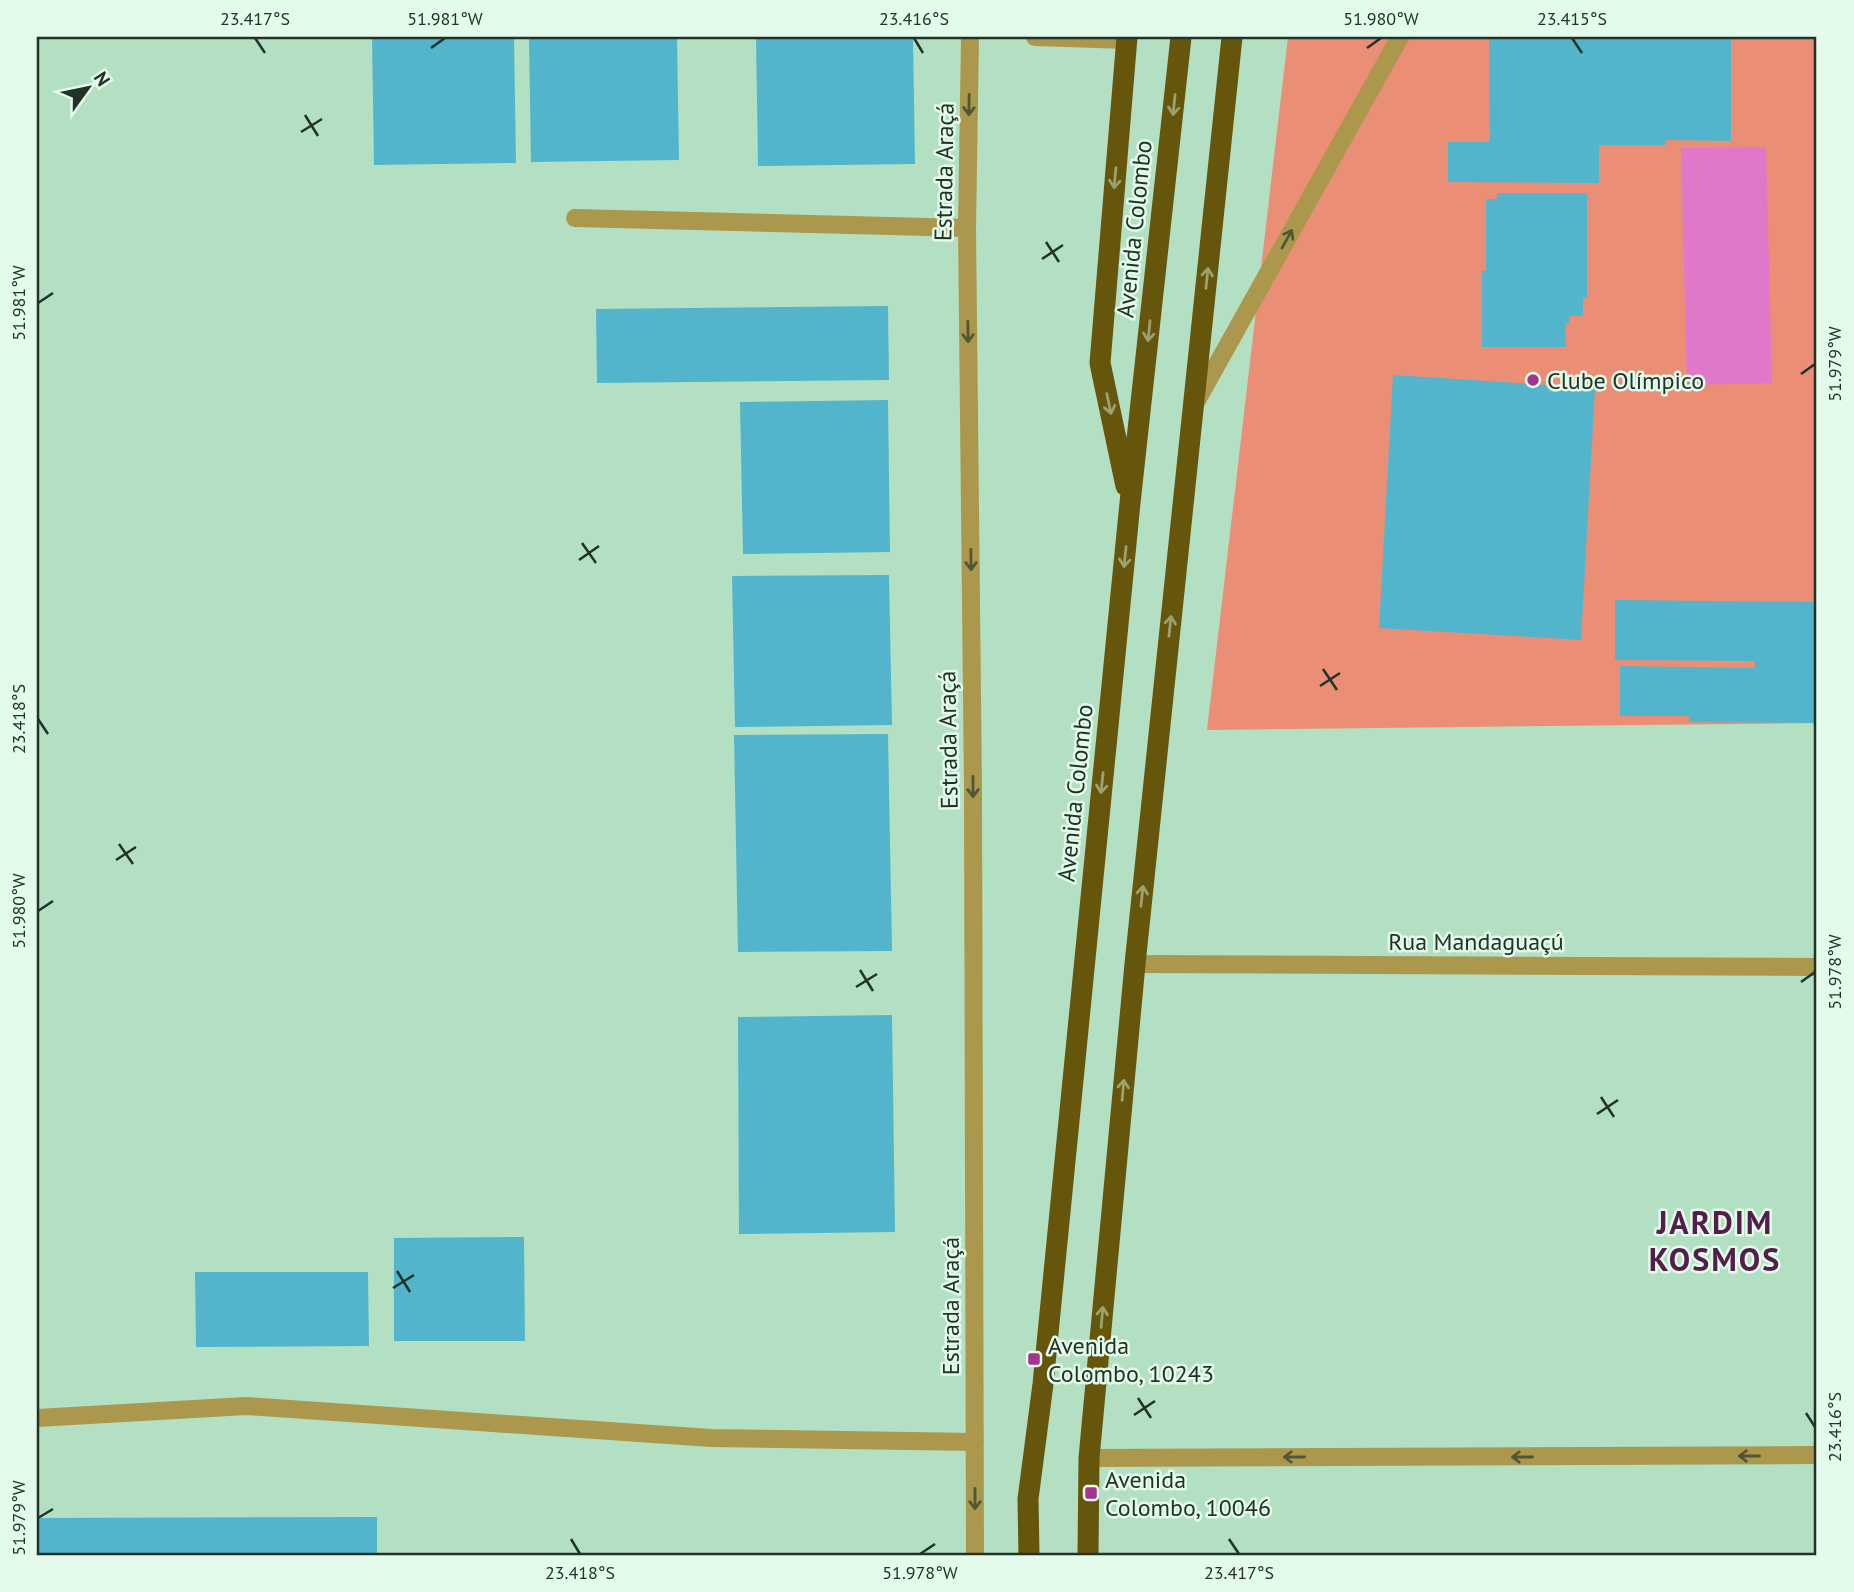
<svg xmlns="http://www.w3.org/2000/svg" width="1854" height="1592" viewBox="0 0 1854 1592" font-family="'PT Sans',sans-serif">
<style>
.green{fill:#ea8f76}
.water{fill:#df78c9}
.building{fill:#53b5cc}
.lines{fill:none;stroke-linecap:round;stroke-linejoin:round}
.minor{stroke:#ab984c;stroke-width:18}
.highway{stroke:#65560c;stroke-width:21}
.oneway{stroke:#515634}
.oneway2{stroke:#9ea070}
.ticks{fill:none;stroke:#213327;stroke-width:2.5}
.poi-dot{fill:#a53491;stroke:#e4fbeb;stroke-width:2.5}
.labels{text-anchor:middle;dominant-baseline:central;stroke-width:5;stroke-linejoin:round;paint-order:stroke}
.street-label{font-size:24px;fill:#213327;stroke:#e4fbeb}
.poi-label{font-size:24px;fill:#213327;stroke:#e4fbeb;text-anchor:start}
.district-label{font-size:32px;font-weight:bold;letter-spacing:2px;fill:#541e4a;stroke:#e4fbeb}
.neatline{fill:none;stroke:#213327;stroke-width:2.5}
.ticks-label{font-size:18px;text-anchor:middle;fill:#213327}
</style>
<rect width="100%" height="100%" fill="#b3e0c2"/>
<path class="green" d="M1288 37H1817V723L1207 730Z"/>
<path class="water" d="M1766 147 1772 383 1687 385 1681 148Z"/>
<path class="building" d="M372 37H514L516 163 374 165Z
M529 37H677L679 160 531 162Z
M756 37H913L915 164 758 166Z
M1489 37H1731V141L1666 140V145H1599V183L1448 182V142H1490Z
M1497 193H1587V298H1583V316H1569V323H1565L1566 347H1482V271H1486V199H1497Z
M888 306 889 380 597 383 596 309Z
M1393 375 1595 388 1581 640 1379 628Z
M888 400 890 552 743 554 740 402Z
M889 575 892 725 735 727 732 576Z
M1615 600 1817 602V723L1689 722V716H1620V666L1755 668V661L1615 660Z
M888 734 892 951 738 952 734 735Z
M892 1015 895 1232 739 1234 738 1017Z
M524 1237 525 1341H394V1238Z
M195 1272H368L369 1346 196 1347Z
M377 1517V1555H37V1518Z"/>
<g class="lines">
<path class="minor" d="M970 37 967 228 973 790 975 1555
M1035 37 1127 40
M575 218 967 228
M1196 402 1400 37
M1135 964 1817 967
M37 1418 246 1406 711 1438 975 1442
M1089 1458 1817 1455"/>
<path class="highway" d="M1126 486 1100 363 1127 37
M1029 1555 1028 1499 1043 1384 1130 503 1181 37
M1088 1555 1089 1458 1135 964 1232 37"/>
</g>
<defs><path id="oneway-shaft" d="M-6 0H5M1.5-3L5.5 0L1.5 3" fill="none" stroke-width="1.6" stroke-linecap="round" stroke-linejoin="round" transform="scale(1.75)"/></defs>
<g class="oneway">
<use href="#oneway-shaft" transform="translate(969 105) rotate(91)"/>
<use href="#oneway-shaft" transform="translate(1287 239) rotate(-61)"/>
<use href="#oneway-shaft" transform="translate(968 332) rotate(89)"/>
<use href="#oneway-shaft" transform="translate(971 560) rotate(89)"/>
<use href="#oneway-shaft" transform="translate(973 787) rotate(90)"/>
<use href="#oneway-shaft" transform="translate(1749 1456) rotate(180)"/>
<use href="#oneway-shaft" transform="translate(1294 1457) rotate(180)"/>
<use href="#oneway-shaft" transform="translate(1522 1457) rotate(180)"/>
<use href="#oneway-shaft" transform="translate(975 1499) rotate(90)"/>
</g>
<g class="oneway2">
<use href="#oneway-shaft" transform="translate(1174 105) rotate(96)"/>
<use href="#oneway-shaft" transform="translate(1115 178) rotate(95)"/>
<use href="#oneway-shaft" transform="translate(1207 278) rotate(-84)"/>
<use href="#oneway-shaft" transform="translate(1149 331) rotate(96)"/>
<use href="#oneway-shaft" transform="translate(1109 404) rotate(78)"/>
<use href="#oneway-shaft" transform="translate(1125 557) rotate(96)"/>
<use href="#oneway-shaft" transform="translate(1170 626) rotate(-84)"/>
<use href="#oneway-shaft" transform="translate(1102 783) rotate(96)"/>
<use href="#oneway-shaft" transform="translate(1142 896) rotate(-84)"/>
<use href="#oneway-shaft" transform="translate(1123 1090) rotate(-85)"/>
<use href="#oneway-shaft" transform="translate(1102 1317) rotate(-85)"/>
</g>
<path class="ticks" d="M255 38 265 53M914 38 923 53M1572 38 1582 53M431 48 445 38M1367 48 1381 38M305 115 318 136M301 132 322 119M1046 242 1059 262M1042 259 1063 245M38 303 53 293M1801 374 1815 364M582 543 596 563M579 560 599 546M1323 669 1337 690M1320 686 1340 673M38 719 48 734M119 844 133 864M116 860 136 847M38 911 53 901M860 970 873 991M1801 982 1815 972M856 987 877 974M1601 1097 1614 1117M1597 1114 1618 1100M397 1271 410 1292M393 1288 414 1275M1138 1398 1151 1418M1806 1413 1815 1427M1134 1415 1155 1401M38 1518 53 1509M571 1539 580 1554M1229 1539 1239 1554M920 1554 935 1544"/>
<g class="poi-dot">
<circle cx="1533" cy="380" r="7"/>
<rect x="1027" y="1352" width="14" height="14" rx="3.5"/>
<rect x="1084" y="1486" width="14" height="14" rx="3.5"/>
</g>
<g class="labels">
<g class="street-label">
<text transform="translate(944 172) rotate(-89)">Estrada Araçá</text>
<text transform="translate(1134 229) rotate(-84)">Avenida Colombo</text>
<text transform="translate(948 740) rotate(-91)">Estrada Araçá</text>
<text transform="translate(1075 793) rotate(-84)">Avenida Colombo</text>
<text x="1476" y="941">Rua Mandaguaçú</text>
<text transform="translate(950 1306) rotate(-90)">Estrada Araçá</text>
</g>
<g class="poi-label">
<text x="1547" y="380">Clube Olímpico</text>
<text x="1048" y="1345">Avenida<tspan x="1048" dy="28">Colombo, 10243</tspan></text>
<text x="1105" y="1479">Avenida<tspan x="1105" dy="28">Colombo, 10046</tspan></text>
</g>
<g class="district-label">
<text x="1715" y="1222">JARDIM<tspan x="1715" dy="37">KOSMOS</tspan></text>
</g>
</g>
<rect width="1854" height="1592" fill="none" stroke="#e4fbeb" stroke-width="77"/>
<g transform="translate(88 88) rotate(57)" stroke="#e4fbeb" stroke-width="5" paint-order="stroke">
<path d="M0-5L12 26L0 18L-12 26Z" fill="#213327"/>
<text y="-10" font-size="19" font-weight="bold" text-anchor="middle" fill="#213327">N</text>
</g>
<rect x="38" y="38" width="1777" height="1516" class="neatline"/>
<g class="ticks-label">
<text x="255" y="25">23.417°S</text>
<text x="445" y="25">51.981°W</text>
<text x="914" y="25">23.416°S</text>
<text x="1381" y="25">51.980°W</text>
<text x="1572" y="25">23.415°S</text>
<text transform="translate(19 303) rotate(-90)" y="6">51.981°W</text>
<text transform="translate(1835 364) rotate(-90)" y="6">51.979°W</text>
<text transform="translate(19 719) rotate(-90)" y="6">23.418°S</text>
<text transform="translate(19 911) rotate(-90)" y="6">51.980°W</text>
<text transform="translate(1835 972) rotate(-90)" y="6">51.978°W</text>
<text transform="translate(1835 1427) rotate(-90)" y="6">23.416°S</text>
<text transform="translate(19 1518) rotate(-90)" y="6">51.979°W</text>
<text x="580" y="1579">23.418°S</text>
<text x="920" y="1579">51.978°W</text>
<text x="1239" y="1579">23.417°S</text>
</g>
</svg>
